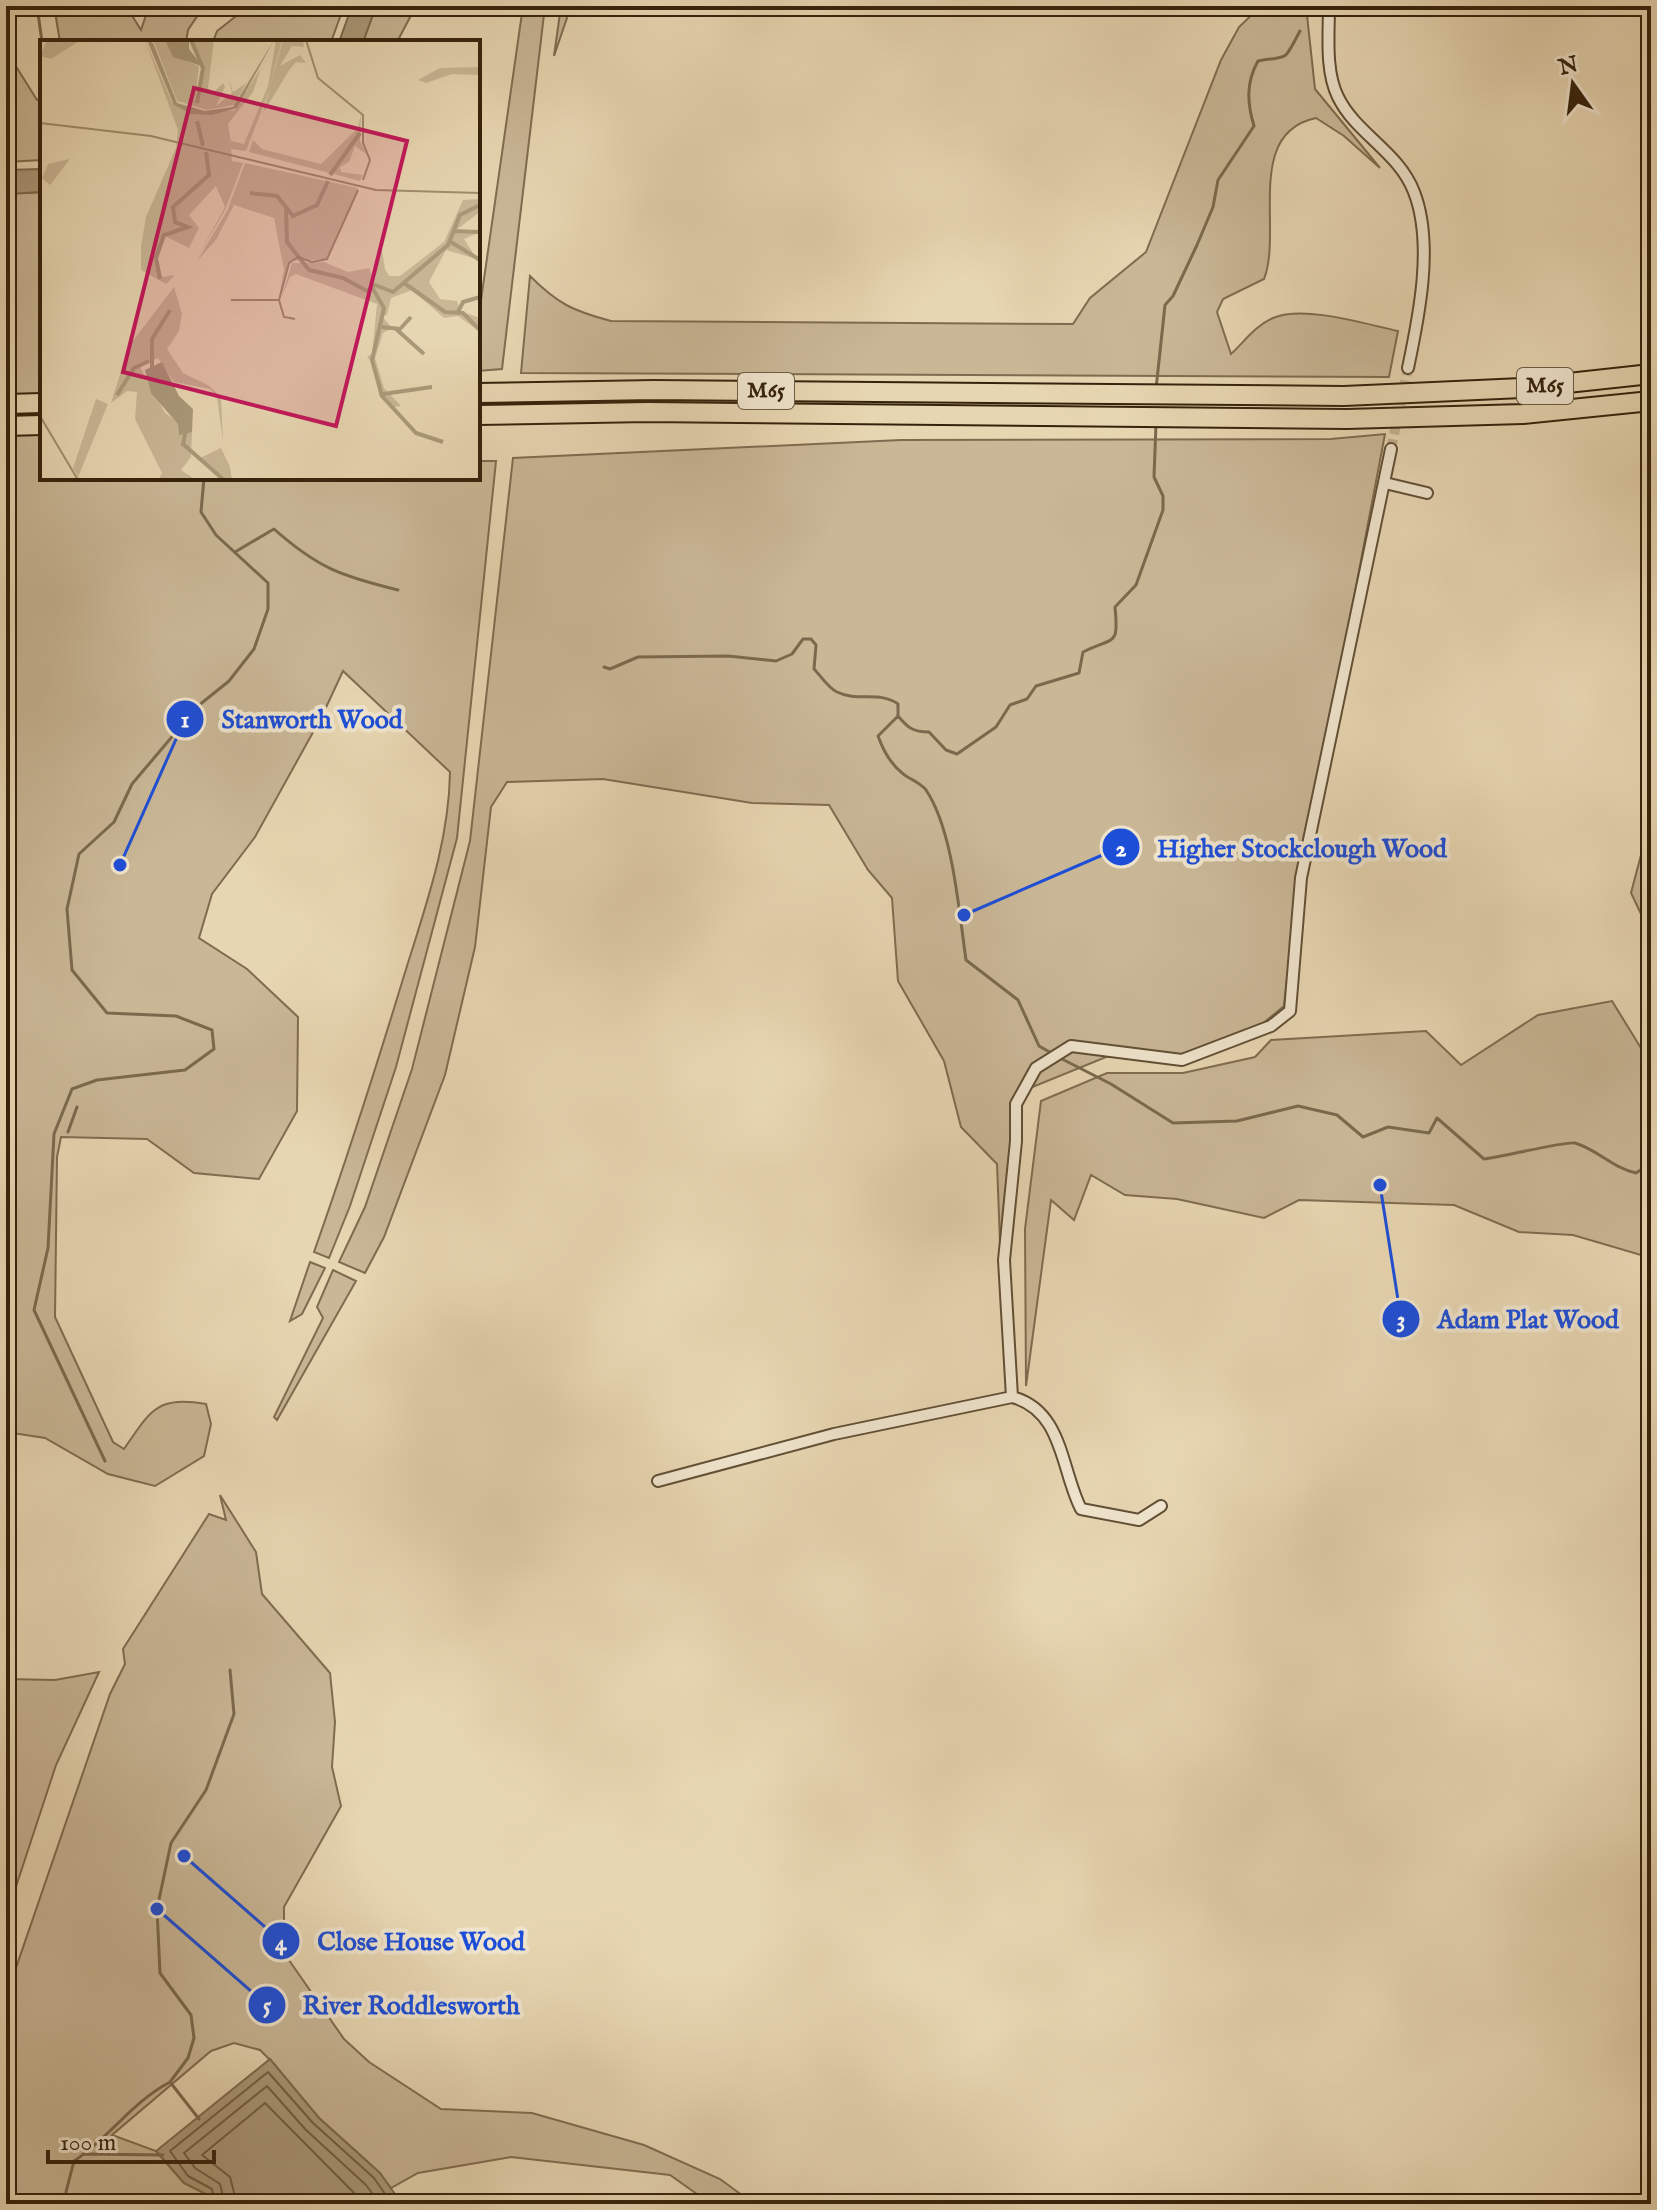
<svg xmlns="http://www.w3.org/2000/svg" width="1657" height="2210" viewBox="0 0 1657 2210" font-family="'IM FELL English',serif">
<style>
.green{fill:#c9b796;stroke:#7f6c50;stroke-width:2}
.water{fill:#aa9979;stroke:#7b694d;stroke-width:2}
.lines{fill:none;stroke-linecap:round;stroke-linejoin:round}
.shore{stroke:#705e42;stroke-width:2}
.stream{stroke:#7b694d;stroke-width:3}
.street-tunnel{stroke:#c3b291;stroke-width:10;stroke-dasharray:10 5;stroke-linecap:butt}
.street-casing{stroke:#624f35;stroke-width:14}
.highway-casing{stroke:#35220b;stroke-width:22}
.street{stroke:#efe4cd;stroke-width:10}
.highway{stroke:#e7d6b2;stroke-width:18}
.labels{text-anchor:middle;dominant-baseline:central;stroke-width:8;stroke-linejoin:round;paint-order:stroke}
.shield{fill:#efe4cd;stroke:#6d5c45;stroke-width:2}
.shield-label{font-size:22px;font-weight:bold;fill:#35220b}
.inset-river{fill:none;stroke:#aa9979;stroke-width:4}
.inset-road{fill:none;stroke:#a08e6f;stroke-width:2}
.view{fill:#c2185b;fill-opacity:0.15;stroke:#c2185b;stroke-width:4}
.inset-edge{fill:none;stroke:#35220b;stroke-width:4}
.leader{fill:none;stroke:#1d4ed8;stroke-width:3}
.callout-dot{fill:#1d4ed8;stroke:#efe4cd;stroke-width:3}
.mark-label{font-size:24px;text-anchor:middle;font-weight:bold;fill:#fff}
.callout-label{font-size:26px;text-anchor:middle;font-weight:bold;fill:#1d4ed8;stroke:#efe4cd;stroke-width:8;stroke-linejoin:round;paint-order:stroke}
</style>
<rect width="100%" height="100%" fill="#e7d6b2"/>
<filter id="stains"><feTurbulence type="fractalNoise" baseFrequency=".0025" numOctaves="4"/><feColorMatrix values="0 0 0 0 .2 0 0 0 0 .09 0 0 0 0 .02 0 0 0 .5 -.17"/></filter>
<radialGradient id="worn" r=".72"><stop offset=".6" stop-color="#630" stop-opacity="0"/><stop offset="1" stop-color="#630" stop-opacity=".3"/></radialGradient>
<path class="green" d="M6 6H17L7 52 37 100 42 99V160L6 162Z
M54 6H126L141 30 149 6H204L188 30 186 42H60Z
M249 6H344L331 42H213L217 31Z
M376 6H416L397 42H363Z
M523 6H545L502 369 478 371V321Z
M561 6H571L554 56Z
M1261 6H1306L1315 89 1380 168 1344 136 1316 118C1244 133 1283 231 1264 279L1223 299 1217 312 1231 354C1244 342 1255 326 1273 318 1305 305 1365 324 1398 331L1389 377 521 373 530 276C558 304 573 311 611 321L1073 324 1090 298 1146 252 1221 60 1239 27Z
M42 192V478H478V461H496L457 838 396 1067 350 1206 329 1258 314 1252C346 1161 375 1071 403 979 424 910 449 844 450 772L343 671 322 716 255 837 212 894 199 938 247 969 298 1017 297 1111 259 1179 194 1173 147 1139 61 1137 57 1157 55 1317 113 1442 124 1449C151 1410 156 1396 206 1404L211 1424 204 1456 155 1486 108 1474 45 1438 6 1432V194Z
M1385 434 1294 913 1284 1006 1256 1029 1179 1055 1106 1057 1025 1090 1014 1117 1005 1372 997 1164 961 1127 944 1061 898 981 892 898 868 870 829 805 752 803 603 779 507 782 491 807 475 947 445 1075 384 1237 365 1273 339 1262 365 1207 412 1069 470 841 513 458 901 440 1331 439Z
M1651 817V935L1631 893Z
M1612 1001 1644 1053 1651 1047V1258L1573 1235 1519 1232 1454 1205 1299 1200 1264 1218 1177 1199 1125 1195 1091 1175 1074 1220 1051 1200 1026 1386 1025 1229 1041 1101 1107 1073H1183L1255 1057 1271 1040 1426 1031 1461 1065 1538 1015Z
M310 1262 325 1268 302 1314 290 1321Z
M333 1270 356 1281 277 1420 274 1417 323 1318 317 1307Z
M220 1495 256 1552 262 1594 330 1673 335 1722 332 1767 341 1806 284 1907V1953L344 2039 369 2062 441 2109 532 2113 644 2145 720 2179 754 2204H711L670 2175 511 2157 418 2173 391 2188 370 2164 319 2118 269 2059 260 2050 234 2043 211 2051 112 2135 156 2151 184 2183 206 2194 207 2204H6V1997L110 1694 125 1664 123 1649 209 1514 226 1520Z
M99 1672 56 1765 6 1917C6 1896 4 1875 6 1854 9 1824 25 1821 6 1789V1679L55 1680Z"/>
<path class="water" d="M352 6H376L363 42H339Z
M42 169V192L6 194V170Z
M270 2059 319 2118 380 2173 402 2204H208L206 2194 184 2183 156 2151Z"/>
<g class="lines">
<path class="shore" d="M215 2204 212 2189 188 2176 170 2151 268 2072 313 2123 374 2178 392 2204
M225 2204 220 2184 195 2168 184 2153 267 2086 306 2130 366 2185 380 2204
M237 2204 230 2177 202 2155 265 2103 365 2204"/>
<path class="stream" d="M37 6 42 42
M1156 389 1165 305 1173 296 1197 245 1213 207 1218 180 1254 126C1247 103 1246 82 1258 61 1290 55 1282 64 1300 31
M235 552 274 529C318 568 341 576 398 590
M604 667 610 669 638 657 728 656 776 661 792 654 803 639H811L816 645 814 669C821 676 828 688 837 692 857 702 881 691 898 704V716C908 728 913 732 929 732L946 750 957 754 996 727 1010 705 1027 699 1036 686 1079 673 1083 652C1114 636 1119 648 1115 607L1136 585 1163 510V496L1154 477 1156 424
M898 716 878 736C883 750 889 762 901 772 908 779 920 782 926 790 953 830 959 912 966 960L1018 1000 1039 1046 1053 1054
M1060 1058 1111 1084 1173 1123 1237 1121 1298 1106 1337 1115 1363 1137 1388 1127 1429 1133 1437 1118 1484 1159C1501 1157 1566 1141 1575 1143 1598 1150 1613 1168 1636 1173L1651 1163
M68 1132 77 1107
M105 1461 34 1310 48 1248 54 1134 72 1089 97 1080 185 1070 214 1049 212 1030 176 1016 107 1013 72 970 67 909 79 854 114 822 132 784 198 706 229 681 254 649 268 609V583L216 535 201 512 204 478
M199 2119 170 2082 188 2058 194 2038 191 2015 160 1973 157 1909 171 1843 206 1790 234 1714 230 1670
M83 2154 163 2155
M53 2204 65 2196 74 2161C109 2138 132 2102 170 2082"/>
<path class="street-tunnel" d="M1391 449 1408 368"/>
<defs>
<path id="street" d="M1329 6C1329 34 1325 71 1338 97 1356 134 1399 152 1414 192 1434 243 1419 316 1408 368
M1385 483 1427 493
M1012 1397 1004 1260 1016 1141V1104L1036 1068 1071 1046 1182 1060 1271 1026 1290 1011 1301 878 1391 449
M658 1481 834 1434 1012 1397C1063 1410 1061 1470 1081 1509L1139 1520 1161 1506"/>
<path id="highway" d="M478 393 654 390 1344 396 1522 388 1651 374
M6 404 42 403
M478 415 648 412 1347 419 1523 414 1651 401
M6 426 42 425"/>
</defs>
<use href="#street" class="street-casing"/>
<use href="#highway" class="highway-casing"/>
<use href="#street" class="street"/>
<use href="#highway" class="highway"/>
</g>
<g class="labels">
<g class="shield">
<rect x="1517" y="368" width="56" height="36" rx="6"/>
<rect x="738" y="373" width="56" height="36" rx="6"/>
</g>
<g class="shield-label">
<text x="1545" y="386">M65</text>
<text x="766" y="391">M65</text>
</g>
</g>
<g transform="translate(40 40)">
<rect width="440" height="440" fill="#e7d6b2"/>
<path d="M7 0H41L11 19 0 16ZM105 0 132 62 151 74 195 70 221 28 213 52 188 84 191 101 204 104 228 46 236 0H242L229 51 206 111 191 109 192 121 203 123 185 170 156 220 185 167 176 146 149 175 159 188 149 208 125 196 118 219 122 237 135 235 126 244 101 230V206L106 177 136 108 138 90ZM113 0H125L133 16 159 26 155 62 165 29 153 1 174 0 168 48 171 55 183 43 185 47 176 66 192 53 188 37 193 52 206 43 230 0 194 65 167 70 137 61ZM243 0H263L264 7 252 6 240 26 260 15 266 23 256 22 250 29 223 73ZM440 27V35L412 34 386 43 378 40 400 28ZM321 74 320 101 326 114 315 106 309 122 300 127 301 132 323 135 320 141 209 112 213 100 222 109 281 124 318 88ZM30 119 10 145 2 138 8 124ZM205 123 318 148 287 219 251 221 239 257 244 230 234 178 194 165 176 200 157 221 187 171ZM440 159V172L416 190 440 192 424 199 437 219 406 210 389 242 400 259 417 261 420 271 440 278V292L418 276 404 278 372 250 351 258 347 275 342 276 352 288 343 293 335 318 344 348 361 366 354 367 339 355 333 324 327 317 332 314 337 264 256 234 250 237 241 259 252 223 284 222 308 232 329 228 332 236 341 204 345 229 349 236H360L404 202 423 160ZM134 247 142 274 139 291 127 309 143 333 168 345 181 357 183 400 177 358 170 349 134 342 118 318 100 327 125 373 152 392 151 417 141 430 156 440H118L122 433 95 379 97 352 87 351 71 363 89 306ZM56 359 68 364 38 437 33 428ZM181 408 190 427 192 440H180L160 418Z" fill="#c9b796"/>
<path d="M107 0 113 3 137 63 165 71 193 67 234 0 197 68 172 75 151 74 134 65ZM125 0H149V9L162 26 133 17ZM122 322 139 356 153 369 152 392 139 395 138 384 111 353 105 330Z" fill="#aa9979"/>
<path class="inset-river" d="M151 0 163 28 157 63M157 81 163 106M290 135 320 93M210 153 237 156 253 176 277 165 288 141M246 169 247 202 269 230 303 238 327 251 335 245 353 252 408 205 420 175 440 165M413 191 440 192M411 202 440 220M120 239 116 218 124 195 148 187 135 182 133 167 169 135 166 112M364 243 405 272 423 273 440 290M333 249 344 268 332 320 342 356 376 393 403 402M418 272 423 262 440 257M342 287 360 289 371 277M356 289 384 314M112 329V299L130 270M343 354 392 347M77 355 94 328 109 321M146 390 143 404 184 440"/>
<path class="inset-road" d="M266 0 278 38 323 75V103L330 120 323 140M0 83 111 96 336 150 440 153M191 260H239M255 279 244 277 239 260 249 223 258 217 272 222 287 219 318 150M0 376 38 440"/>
<path class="view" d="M154 48 367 101 296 386 83 332Z"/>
<rect width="440" height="440" class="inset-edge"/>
</g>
<path class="leader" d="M120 865L185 719M964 915L1121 847M1380 1185L1401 1319M184 1856L281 1941M157 1909L267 2005"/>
<g class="callout-dot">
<circle cx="120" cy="865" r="8"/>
<circle cx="964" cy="915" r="8"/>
<circle cx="1380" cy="1185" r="8"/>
<circle cx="184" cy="1856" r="8"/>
<circle cx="157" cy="1909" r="8"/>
<circle cx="185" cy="719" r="20"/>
<circle cx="1121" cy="847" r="20"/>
<circle cx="1401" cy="1319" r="20"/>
<circle cx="281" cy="1941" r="20"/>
<circle cx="267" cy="2005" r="20"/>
</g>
<g class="mark-label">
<text x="185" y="727">1</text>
<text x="1121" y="856">2</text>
<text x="1401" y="1327">3</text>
<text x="281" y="1950">4</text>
<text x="267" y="2013">5</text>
</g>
<g class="callout-label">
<text x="312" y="728">Stanworth Wood</text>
<text x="1302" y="857">Higher Stockclough Wood</text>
<text x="1528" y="1328">Adam Plat Wood</text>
<text x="421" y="1950">Close House Wood</text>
<text x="411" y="2014">River Roddlesworth</text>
</g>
<rect width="1657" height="2210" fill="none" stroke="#e7d6b2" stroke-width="32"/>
<rect x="8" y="8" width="1641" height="2194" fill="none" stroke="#35220b" stroke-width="4"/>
<rect x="16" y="16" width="1625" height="2178" fill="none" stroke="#35220b" stroke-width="2"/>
<g transform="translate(1573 84) rotate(346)" stroke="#efe4cd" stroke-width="6" paint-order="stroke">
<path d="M0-6L14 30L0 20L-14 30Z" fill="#35220b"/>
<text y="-12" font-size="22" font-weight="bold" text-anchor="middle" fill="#35220b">N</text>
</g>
<path d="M48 2150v12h166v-12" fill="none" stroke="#35220b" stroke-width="4"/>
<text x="60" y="2150" font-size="24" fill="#35220b" stroke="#efe4cd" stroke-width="6" paint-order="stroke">100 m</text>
<rect width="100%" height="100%" filter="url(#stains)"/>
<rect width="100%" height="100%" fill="url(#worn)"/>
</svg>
